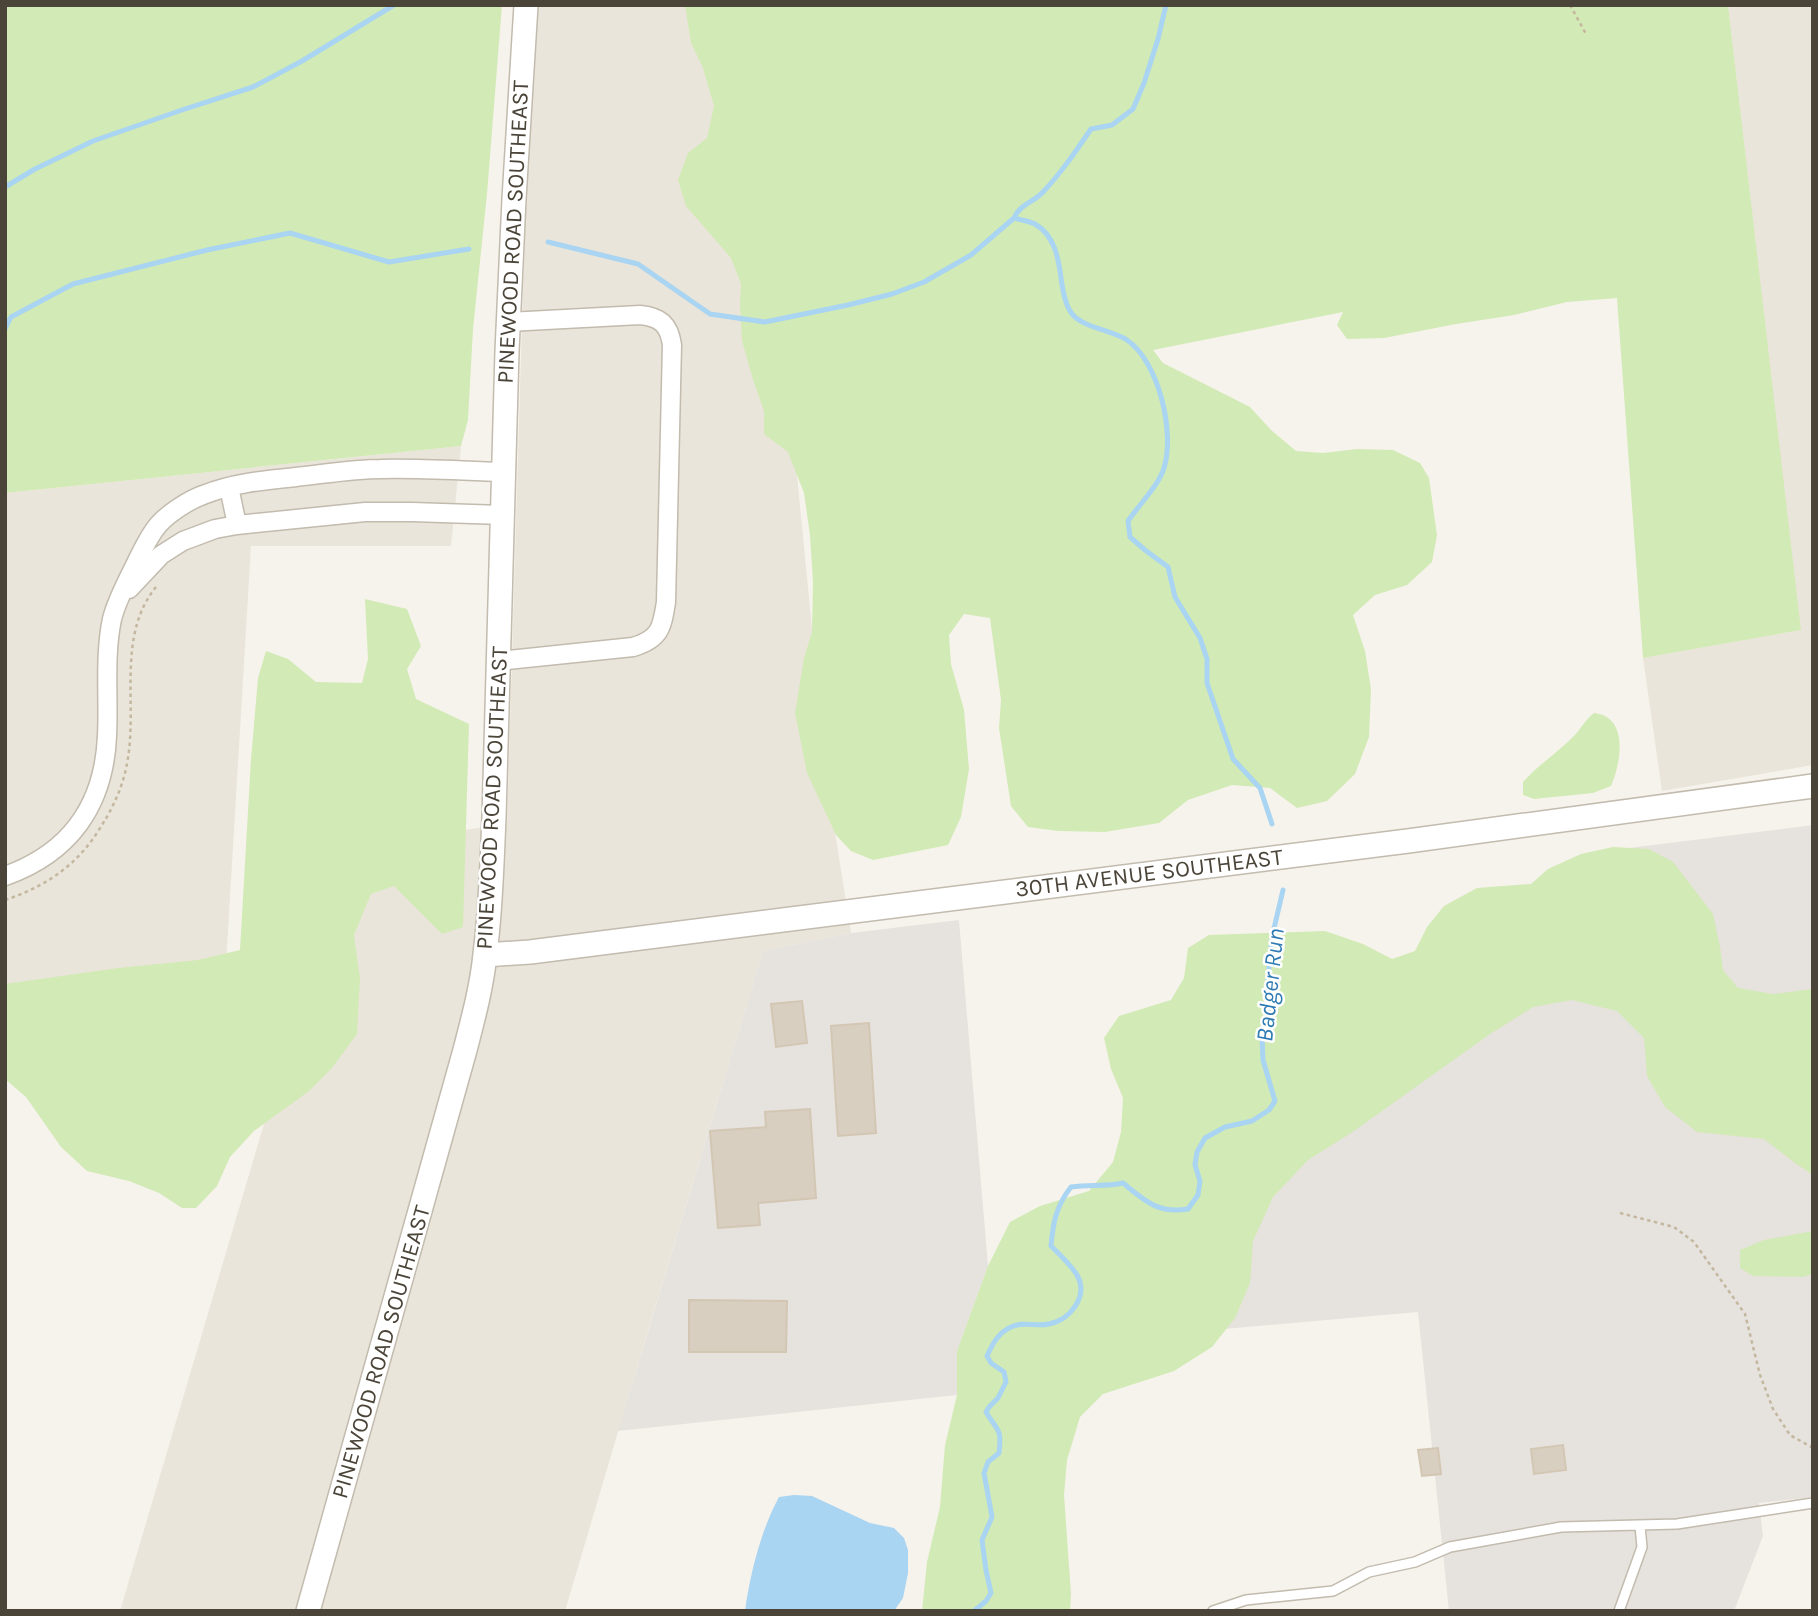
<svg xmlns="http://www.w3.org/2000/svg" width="1818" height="1616" viewBox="0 0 1818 1616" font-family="Karla,sans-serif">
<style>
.residential{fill:#eae5da}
.industrial{fill:#e6e2dd}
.green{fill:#d2eab5}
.water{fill:#a9d4f2}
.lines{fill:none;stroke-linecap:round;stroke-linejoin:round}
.stream{stroke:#a9d4f2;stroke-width:5}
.building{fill:#d8cfc1;stroke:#d3c7b4;stroke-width:2}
.service-casing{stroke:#c2bbae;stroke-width:12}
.minor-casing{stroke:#c2bbae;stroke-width:21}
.tertiary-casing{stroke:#c2bbae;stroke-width:26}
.path{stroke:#c4b79f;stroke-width:2.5;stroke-dasharray:3.5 3.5;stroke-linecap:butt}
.service{stroke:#fff;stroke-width:9}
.minor{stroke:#fff;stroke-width:18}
.tertiary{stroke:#fff;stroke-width:23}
.labels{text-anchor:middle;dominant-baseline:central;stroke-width:5;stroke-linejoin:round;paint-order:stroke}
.street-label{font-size:23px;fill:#4b4439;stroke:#fff}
.water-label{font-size:24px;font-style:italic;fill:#2e7ab2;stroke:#fff}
</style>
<rect width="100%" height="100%" fill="#f6f3ec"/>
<path class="residential" d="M538 5H751L827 782 851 933 763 951 644 1344 565 1611H120L319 938 343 851 507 823 524 257 531 91Z
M1728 5H1813V765L1662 791 1643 658 1800 630Z
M461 446 451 546H251L226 964 5 992V493Z"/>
<path class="industrial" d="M1813 825V1043L1691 1040 1621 849Z
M959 920 988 1266 957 1351V1395L618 1431 763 951 851 933Z
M1614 992 1813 1112V1497L1759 1503 1763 1536 1734 1611H1449L1418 1312 1202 1331 1265 1137 1505 1000Z"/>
<path class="green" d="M5 5H502L487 194 473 329 468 420 461 446 5 493Z
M685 5H1728L1801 630 1643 658 1617 298 1567 302 1514 315 1456 324 1384 338 1347 339 1337 325 1343 312 1153 350 1163 363 1250 407 1271 430 1296 451 1323 453 1357 449 1393 450 1420 463 1429 478 1437 535 1432 562 1407 585 1375 595 1353 615 1365 651 1371 689 1369 737 1355 774 1327 801 1297 808 1270 788 1232 785 1188 800 1159 823 1105 832 1058 831 1028 827 1011 806 999 728 1001 700 990 618 964 614 949 635 951 664 964 710 969 769 961 817 948 845 873 860 851 851 836 835 807 773 795 713 804 658 812 632 813 582 810 535 804 493 788 452 764 434V411L754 383 742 341 740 304 741 284 731 258 686 206 678 180 688 153 707 138 714 106 703 68 691 43Z
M365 599 407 609 421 646 407 669 416 699 469 724 463 927 442 934 394 886 371 894 354 935 360 978 357 1034 332 1068 309 1091 254 1131 230 1157 217 1186 196 1208H182L159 1193 129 1181 87 1171 61 1147 26 1097 5 1079V984L118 968 198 960 240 950 251 759 258 678 266 651 288 659 316 682 362 683 368 659Z
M1594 713C1598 714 1602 714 1605 716 1628 728 1619 768 1611 786L1593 793 1534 799 1523 795V782C1539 764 1560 751 1576 734 1582 727 1586 719 1594 713Z
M1613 847 1649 849 1673 862 1713 914 1720 947 1723 970 1738 988 1773 994 1813 989V1175L1795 1163 1764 1139 1697 1132 1665 1107 1647 1076 1644 1038 1617 1011 1572 1000 1533 1007 1490 1034 1351 1133 1308 1160 1273 1197 1253 1241 1250 1283 1235 1318 1212 1347 1174 1371 1103 1394 1080 1417 1067 1460 1064 1495 1071 1594 1070 1611H922L927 1562 940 1507 945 1445 957 1395V1351L988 1266 1010 1222 1040 1206 1089 1191 1113 1162 1121 1132 1123 1098 1111 1069 1104 1038 1119 1016 1171 1000 1184 978 1188 948 1209 935 1325 931 1363 944 1392 959 1415 951 1427 927 1444 906 1477 888 1531 884 1548 869 1581 854Z
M1813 1231V1274L1803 1277 1753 1276 1740 1268V1250L1764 1240Z"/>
<path class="water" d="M794 1495 812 1496 870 1523 894 1528 904 1538 908 1550V1573L903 1598 894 1611H745C750 1574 761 1530 779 1497Z"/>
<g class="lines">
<path class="stream" d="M5 187 35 169 93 141 182 110 253 87 302 61 394 5
M1014 218C1020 220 1029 221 1035 224 1057 237 1059 263 1062 285 1064 295 1066 307 1073 315 1085 328 1111 330 1127 340 1159 362 1175 432 1164 468 1159 485 1138 506 1128 521L1130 537 1145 550 1168 567 1175 597 1200 638 1207 659V683L1233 759 1260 788 1272 824
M548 242 638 264 710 314 765 322 848 305 892 294 924 282 971 255 1014 218C1019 205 1034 202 1043 192 1061 173 1076 151 1091 129L1112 125 1133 109 1144 83 1158 39 1166 5
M5 329 11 317 73 284 207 250 290 233 389 262 469 249
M974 1611 986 1601 991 1593 986 1570 982 1540 992 1517 984 1473 988 1462 999 1453C1002 1428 998 1432 986 1412L989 1407 998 1398 1006 1382 1004 1372 991 1363 987 1356C993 1343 998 1333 1011 1327 1022 1321 1037 1327 1049 1324 1070 1320 1089 1296 1077 1275 1071 1265 1060 1255 1051 1246 1053 1223 1056 1206 1071 1187 1089 1184 1106 1187 1123 1183 1145 1201 1158 1214 1188 1209L1198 1195 1200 1181 1195 1165 1197 1152 1205 1138 1225 1127 1252 1121 1269 1110 1275 1101 1263 1060 1262 1037 1268 1007V977L1272 937 1283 890"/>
</g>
<path class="building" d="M802 1001 807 1043 776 1047 771 1004Z
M869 1023 876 1133 838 1136 831 1026Z
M810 1109 816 1198 758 1203 760 1225 718 1228 710 1131 766 1127 765 1112Z
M689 1300 787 1301 786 1352H689Z
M1563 1445 1566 1470 1534 1474 1531 1449Z
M1438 1448 1441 1474 1422 1476 1418 1450Z"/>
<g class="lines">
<defs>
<path id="service" d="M1213 1611 1246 1600 1333 1591 1369 1572 1415 1562 1450 1547 1561 1527 1677 1524 1813 1503
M1619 1611 1642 1547 1640 1526"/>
<path id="minor" d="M229 487 237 525
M129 589 161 555 183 541 215 529 237 525 365 512H412L502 515
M498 661 633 647C660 639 662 628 666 602L672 345C669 324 660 317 640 315L508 322
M5 876C70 853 104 805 107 736 109 698 104 657 112 619 117 599 128 580 137 561 143 549 150 534 159 524 169 513 189 500 203 495 232 483 265 480 296 477 324 474 353 469 381 469 422 468 463 471 503 472"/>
<path id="tertiary" d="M485 955 530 952 1408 841 1813 786
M308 1611 465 1050C473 1019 482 986 485 954 491 908 492 863 494 817L507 351 514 199 526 5"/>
</defs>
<use href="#service" class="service-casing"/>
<use href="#minor" class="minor-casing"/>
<use href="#tertiary" class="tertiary-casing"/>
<path class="path" d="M1570 5 1586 34
M5 900C42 888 73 868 95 836 112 810 123 789 128 758 137 701 117 635 156 587
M1620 1213 1674 1227 1694 1242 1745 1314 1760 1375 1773 1409 1790 1435 1813 1448"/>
<use href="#service" class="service"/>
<use href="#minor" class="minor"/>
<use href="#tertiary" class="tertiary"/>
</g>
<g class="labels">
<g class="street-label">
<text transform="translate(513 232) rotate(-87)">PINEWOOD ROAD SOUTHEAST</text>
<text transform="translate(492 798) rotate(-87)">PINEWOOD ROAD SOUTHEAST</text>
<text transform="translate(1149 873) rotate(-7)">30TH AVENUE SOUTHEAST</text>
<text transform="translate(381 1352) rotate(-74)">PINEWOOD ROAD SOUTHEAST</text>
</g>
<g class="water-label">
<text transform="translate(1270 985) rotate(-84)">Badger Run</text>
</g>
</g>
<rect width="1818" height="1616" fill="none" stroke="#4b4439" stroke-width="14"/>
</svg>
